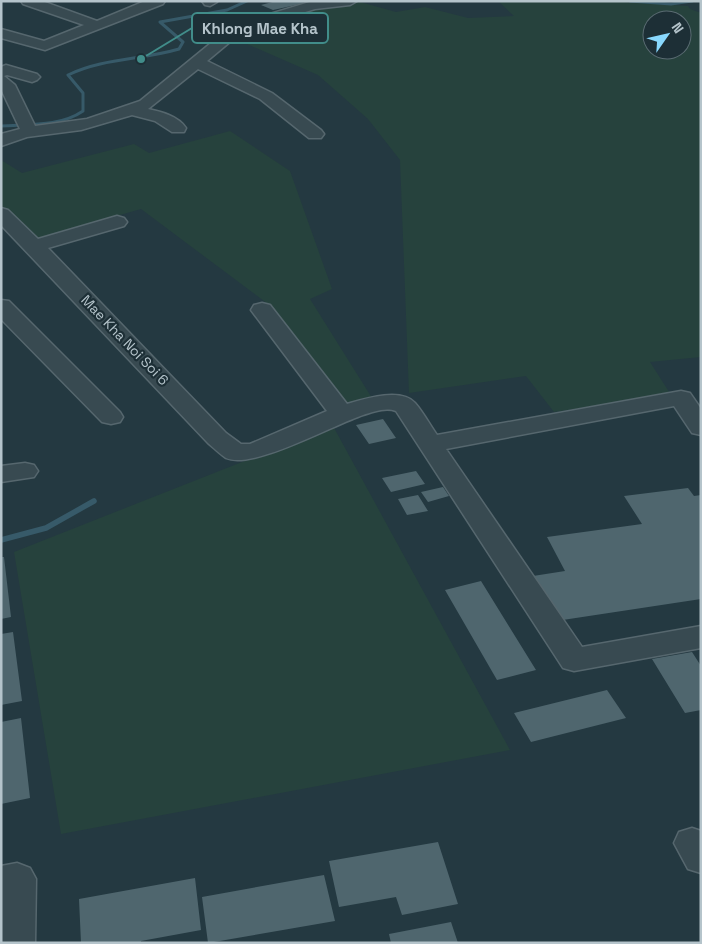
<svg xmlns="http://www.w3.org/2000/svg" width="702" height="944" viewBox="0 0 702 944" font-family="'Space Grotesk',sans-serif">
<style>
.green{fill:#26423d;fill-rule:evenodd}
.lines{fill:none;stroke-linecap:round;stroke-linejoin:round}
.stream-far1{stroke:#375a69;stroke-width:3}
.stream{stroke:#375a69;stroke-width:5.5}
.building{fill:#4f666e}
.minor-casing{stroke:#56676e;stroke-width:3}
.minor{fill:#384a51;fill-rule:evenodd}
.labels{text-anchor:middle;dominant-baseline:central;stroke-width:4.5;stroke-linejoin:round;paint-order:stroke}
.street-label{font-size:14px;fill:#b5c4cb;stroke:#1d2f36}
.leader{fill:none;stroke:#418d8a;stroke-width:2}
.callout-dot{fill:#418d8a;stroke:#1d2f36;stroke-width:2}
.callout{fill:#1d2f36;stroke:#418d8a;stroke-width:2}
.callout-label{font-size:15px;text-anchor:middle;font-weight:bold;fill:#b5c4cb}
</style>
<rect width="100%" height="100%" fill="#243941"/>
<path class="green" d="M498 1H610L688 6 690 9 701 13V357L650 362 671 395 554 412 526 376 409 393 400 160 368 119 318 75 238 40 245 29 316 8 360 2 396 12 425 7 468 18 514 16ZM652 20H682V50H652Z
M230 131 290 171 332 289 310 299 372 398 349 406 272 307 141 209 36 239 1 207V160L22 173 134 144 149 153Z
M333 426 510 750 61 834 14 552Z"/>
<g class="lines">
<path class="stream-far1" d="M630 1 671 4 692 1
M1 126C28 124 60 127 83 111V93L68 75C103 58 142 60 179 49L183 42 160 22 227 10 247 1"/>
<path class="stream" d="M1 540 46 528 94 501"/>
</g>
<path class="building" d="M276 1H300L305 3 273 10 261 5Z
M383 419 396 438 369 444 356 425Z
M416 471 425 484 391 492 382 478Z
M443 487 449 496 428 502 421 492Z
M688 488 694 496 701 495V599L556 621 533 576 565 571 547 537 642 524 624 496Z
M418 495 428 511 407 515 398 499Z
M1 557H4L11 617 1 619Z
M481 581 536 670 497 680 445 590Z
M13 632 22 701 1 705V634Z
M692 652 701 666V710L685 713 652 659Z
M607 690 626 718 531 742 514 713Z
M21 718 30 798 1 804V722Z
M438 842 458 904 402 915 396 897 339 907 329 861Z
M324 875 335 921 208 943 202 897Z
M195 878 201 930 141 941V943H81L79 899Z
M451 922 458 943H391L389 934Z"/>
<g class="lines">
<defs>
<path id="minor" d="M21 1H42L97 21 145 1H165L163 4 45 50 1 38V29L44 41 84 25 23 4Z
M202 1H216L217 2 210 6 205 5Z
M313 1H357L350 5 315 9 243 31 207 61 272 93 321 130 324 134 321 138H309L260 99 198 69 148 109C162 112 178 116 186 128L184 132H172L155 121 132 115 81 130 27 137 1 146V134L20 129 1 89V67L6 65 37 74 40 77 37 80 32 82 7 75 4 76 15 85 35 126 87 119 140 101 233 25Z
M1 208 8 210 38 239 117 216 124 218 127 222 124 226 48 248 226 433 241 444H250L327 411 251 310 254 305 262 303 270 305 347 404C364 399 401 387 415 403 423 412 430 425 437 435L681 391 690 393 701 409V435L692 433 674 406 446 449 582 647 701 626V648L574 671 563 668 396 411C385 407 373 412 363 415 333 425 253 470 226 458 220 454 214 448 208 443L1 225Z
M1 300 9 301 120 412 123 417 120 422 111 424 102 422 1 319Z
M25 463 34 465 38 471 34 477 1 482V466Z
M692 828 701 831V873L688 869 674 843 679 832Z
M17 863 30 868 36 879 35 943H1V866Z"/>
</defs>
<use href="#minor" class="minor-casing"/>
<use href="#minor" class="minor"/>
</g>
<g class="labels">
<g class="street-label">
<text transform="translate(125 340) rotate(46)">Mae Kha Noi Soi 6</text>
</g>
</g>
<path class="leader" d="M141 59L192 28"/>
<circle class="callout-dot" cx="141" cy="59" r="5"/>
<rect class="callout" x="192" y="13" width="136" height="30" rx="5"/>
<g class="callout-label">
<text x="260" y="34">Khlong Mae Kha</text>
</g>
<rect width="702" height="944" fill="none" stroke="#b5c4cb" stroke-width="5"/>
<g transform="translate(667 35) rotate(56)"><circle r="24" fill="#1d2f36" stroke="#5a6b72"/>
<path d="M0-4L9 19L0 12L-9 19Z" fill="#88d8fd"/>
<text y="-8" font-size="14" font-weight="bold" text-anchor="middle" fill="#b5c4cb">N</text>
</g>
</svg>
